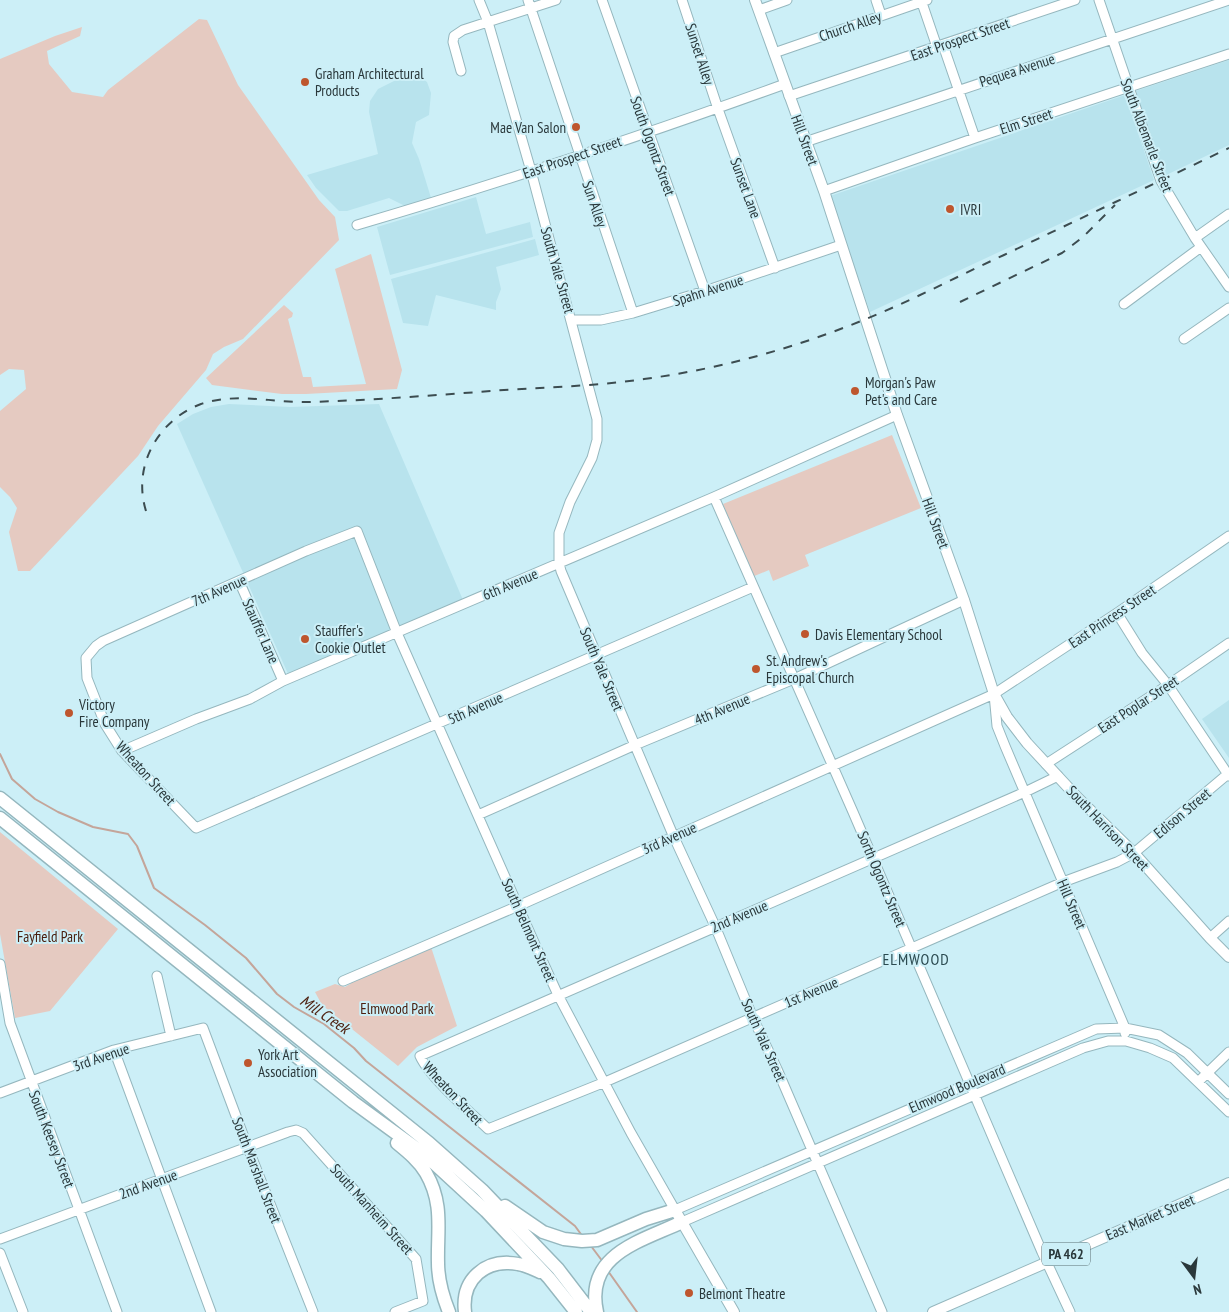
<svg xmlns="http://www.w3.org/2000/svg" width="1229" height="1312" viewBox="0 0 1229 1312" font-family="'PT Sans Narrow',sans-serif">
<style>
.built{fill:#b8e3ed}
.green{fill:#e5cac1}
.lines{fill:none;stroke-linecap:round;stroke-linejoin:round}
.stream{stroke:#c4a59a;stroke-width:2}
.minor-casing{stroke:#95b7be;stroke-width:11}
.major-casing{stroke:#95b7be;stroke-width:12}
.highway-casing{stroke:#95b7be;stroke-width:15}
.minor{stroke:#fff;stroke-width:9}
.major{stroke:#fff;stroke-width:10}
.highway{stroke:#fff;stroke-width:12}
.rail{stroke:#3c4c50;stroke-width:2;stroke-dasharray:9 9;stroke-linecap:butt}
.poi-dot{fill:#be562e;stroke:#cceff7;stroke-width:2}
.labels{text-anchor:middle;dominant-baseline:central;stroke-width:4;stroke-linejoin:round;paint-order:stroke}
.shield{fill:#cceff7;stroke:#5b6f73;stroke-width:1}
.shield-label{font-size:14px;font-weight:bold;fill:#2a383b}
.street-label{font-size:15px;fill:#2a383b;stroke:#cceff7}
.poi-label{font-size:15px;fill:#2a383b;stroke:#cceff7;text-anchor:start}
.park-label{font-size:15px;fill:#4b2010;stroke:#cceff7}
.neighbourhood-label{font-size:16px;letter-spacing:1px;fill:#2b4a50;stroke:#cceff7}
.water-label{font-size:16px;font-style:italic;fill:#502414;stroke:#cceff7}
</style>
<rect width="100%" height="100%" fill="#cceff7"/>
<path class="built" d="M1229 60V145L1164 176 1136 91Z
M420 77 427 82 431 93 429 115 416 122 412 143 419 159 432 201 407 207 389 198 347 211H339L316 188 307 175 378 154 369 112 370 101 378 89 394 81Z
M1125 95 1154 180 870 312 830 196Z
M476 197 486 234 530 222 533 237 390 275 377 227Z
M535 239 539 255 496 267 501 289 496 302V310L436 295 428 326 403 323 391 279Z
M229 404 290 407 379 404 463 600 289 676 177 424 193 414 211 407Z
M1229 700V758L1202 719Z"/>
<path class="green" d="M199 19 207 20 238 85 319 200 335 217 339 240 243 339 224 347 213 354 206 370 158 426 138 456 30 571H18L9 532 17 508 10 497 0 487V411L26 389 24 370 9 369 0 375V59L55 36 82 27 80 36 47 51 49 64 72 92 103 97 108 90Z
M371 254 402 370 397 389 306 394H282L212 385 206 378 284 305 293 313 292 317 288 319 303 377H311L313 387 366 384 335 269Z
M892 435 921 508 805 555 809 566 773 581 769 570 752 577 723 504Z
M0 832 118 929 50 1011 15 1018 0 934Z
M431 947 457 1026 417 1047 398 1066 322 1005 315 992 335 984 345 987 350 984 354 979Z"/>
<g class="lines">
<path class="stream" d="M0 754 12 779 35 799 58 812 93 827 128 834 137 846 154 888 205 925 246 958 277 994 294 1007 324 1024 354 1048 366 1061 575 1226 583 1237
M591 1246 603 1262
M608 1271 637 1312"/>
<defs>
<path id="minor" d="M479 0 488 22 531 171 597 419V440L592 458 570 502 559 533V563L561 571 673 835 715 926 753 1018 777 1069 882 1312
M528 0 633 313
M602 0 705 291
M682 0 718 109 775 268
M876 0 881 15
M921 0 937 47
M1099 0 1161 181 1195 238 1229 287
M759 10 787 0
M943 45 975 138
M774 53 927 0
M461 71 453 42 454 36 463 30 556 0
M789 96 1075 0
M805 142 1229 0
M824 191 975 138 1229 54
M357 225C501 183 644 135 785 84
M1195 238 1229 214
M1124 304 1201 247
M572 320H601L633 313 705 291 841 245
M1184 339 1229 308
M714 497 853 812 1042 1252 1070 1312
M239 581 283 681
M753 587C567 667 382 748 196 828L122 751 105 724 87 678 86 658 96 646 103 641 306 551 357 531 397 633 537 949 558 995 631 1133 675 1210 1096 1029 1125 1028 1159 1035 1187 1053 1229 1094
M1117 613 1142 653 1168 685 1229 776
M994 694 997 726 1005 746 1125 1028V1033
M122 751 196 719 250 699 283 681 714 497 897 415
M1046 764 1168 685 1229 643
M1058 776 1025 792 420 1056C430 1078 469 1111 488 1129L605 1082 1063 882 1117 862 1134 853 1229 773
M478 815 635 745 794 679 964 600
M1210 938 1229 921
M0 964 10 1023 117 1312
M157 976 171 1036
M343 981 518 906 994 694 1117 613 1229 536
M114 1050 211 1312
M1198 1082 1229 1052
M0 1093 114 1050 203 1028 248 1148 313 1312
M682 1222 1083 1048 1108 1041H1126L1150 1048 1173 1058 1229 1112
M0 1239 288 1132 296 1130 303 1133 416 1259 423 1301 395 1312
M0 1253 23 1312"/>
<path id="major" d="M755 0 824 191 897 415 964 600 994 694 1007 717 1027 743 1077 797 1134 853 1210 938 1229 957
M675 1210 734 1312
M933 1312 1229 1183"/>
<path id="highway" d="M0 798 429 1143 482 1190 558 1269 591 1312
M0 818 353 1102 423 1153 486 1211 549 1278 576 1312
M397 1143C408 1152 419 1161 426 1173 444 1204 437 1231 438 1263 438 1280 443 1297 449 1312
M505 1206 543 1232 564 1239 582 1241 597 1240 646 1219 675 1210
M465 1312C461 1279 486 1258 518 1264 526 1265 533 1269 540 1272
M597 1312C584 1254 642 1241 682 1222"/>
</defs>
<use href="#minor" class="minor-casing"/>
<use href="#major" class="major-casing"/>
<use href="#highway" class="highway-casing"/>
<use href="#minor" class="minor"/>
<use href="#major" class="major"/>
<use href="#highway" class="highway"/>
<path class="rail" d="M960 302 1062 253 1083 237 1115 205
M146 511C132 466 158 420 201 404 236 392 274 403 310 402 375 400 440 395 504 390 551 387 597 386 644 379 720 369 795 348 866 319 913 300 958 276 1004 255 1079 219 1154 184 1229 148"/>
</g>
<g class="poi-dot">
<circle cx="305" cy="82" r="5"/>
<circle cx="576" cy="127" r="5"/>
<circle cx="950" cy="209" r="5"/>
<circle cx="855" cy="391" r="5"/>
<circle cx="805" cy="634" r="5"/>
<circle cx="305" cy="639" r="5"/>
<circle cx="756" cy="669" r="5"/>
<circle cx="69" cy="713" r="5"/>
<circle cx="248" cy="1063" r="5"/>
<circle cx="689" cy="1293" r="5"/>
</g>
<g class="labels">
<rect class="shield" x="1042" y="1242.5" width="48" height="23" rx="4"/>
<g class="shield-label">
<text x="1066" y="1254">PA 462</text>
</g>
<g class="street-label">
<text transform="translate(850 26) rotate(-19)">Church Alley</text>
<text transform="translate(960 39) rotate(-19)">East Prospect Street</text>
<text transform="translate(700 54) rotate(72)">Sunset Alley</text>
<text transform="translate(1017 70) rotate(-18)">Pequea Avenue</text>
<text transform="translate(1026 121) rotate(-18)">Elm Street</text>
<text transform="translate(1147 135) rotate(69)">South Albemarle Street</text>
<text transform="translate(805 140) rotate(70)">Hill Street</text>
<text transform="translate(653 146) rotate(70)">South Ogontz Street</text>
<text transform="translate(572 157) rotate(-19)">East Prospect Street</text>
<text transform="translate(746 188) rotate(70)">Sunset Lane</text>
<text transform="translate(595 204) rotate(71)">Sun Alley</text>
<text transform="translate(558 270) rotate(74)">South Yale Street</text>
<text transform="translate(708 290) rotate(-18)">Spahn Avenue</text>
<text transform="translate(936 523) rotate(70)">Hill Street</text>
<text transform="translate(510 584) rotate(-23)">6th Avenue</text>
<text transform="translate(219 590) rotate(-24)">7th Avenue</text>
<text transform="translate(1112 616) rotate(-34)">East Princess Street</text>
<text transform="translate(261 631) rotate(66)">Stauffer Lane</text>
<text transform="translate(602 669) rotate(67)">South Yale Street</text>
<text transform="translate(1138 704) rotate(-33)">East Poplar Street</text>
<text transform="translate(475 708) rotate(-24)">5th Avenue</text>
<text transform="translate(722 709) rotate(-23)">4th Avenue</text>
<text transform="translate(146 773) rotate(48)">Wheaton Street</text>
<text transform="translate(1182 813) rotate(-40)">Edison Street</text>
<text transform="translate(1108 828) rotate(46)">South Harrison Street</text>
<text transform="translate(669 838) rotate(-24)">3rd Avenue</text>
<text transform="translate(882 879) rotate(67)">Sorth Ogontz Street</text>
<text transform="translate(1072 904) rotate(67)">Hill Street</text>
<text transform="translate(739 916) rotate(-23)">2nd Avenue</text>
<text transform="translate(529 930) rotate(66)">South Belmont Street</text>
<text transform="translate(811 992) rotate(-23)">1st Avenue</text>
<text transform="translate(764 1040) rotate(66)">South Yale Street</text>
<text transform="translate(101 1057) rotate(-19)">3rd Avenue</text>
<text transform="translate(957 1088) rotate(-23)">Elmwood Boulevard</text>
<text transform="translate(453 1093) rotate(47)">Wheaton Street</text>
<text transform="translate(52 1139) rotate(69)">South Keesey Street</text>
<text transform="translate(257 1170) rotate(69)">South Marshall Street</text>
<text transform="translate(148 1184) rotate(-20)">2nd Avenue</text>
<text transform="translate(372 1209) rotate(48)">South Manheim Street</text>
<text transform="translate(1150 1217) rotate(-23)">East Market Street</text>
</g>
<g class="poi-label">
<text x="315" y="73">Graham Architectural<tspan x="315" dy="17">Products</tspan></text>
<text x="566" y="127" text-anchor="end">Mae Van Salon</text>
<text x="960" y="209">IVRI</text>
<text x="865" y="382">Morgan's Paw<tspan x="865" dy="17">Pet's and Care</tspan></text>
<text x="315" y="630">Stauffer's<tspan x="315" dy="17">Cookie Outlet</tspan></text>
<text x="815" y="634">Davis Elementary School</text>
<text x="766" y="660">St. Andrew's<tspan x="766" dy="17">Episcopal Church</tspan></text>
<text x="79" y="704">Victory<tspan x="79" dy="17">Fire Company</tspan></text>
<text x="258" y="1054">York Art<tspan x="258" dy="17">Association</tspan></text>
<text x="699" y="1293">Belmont Theatre</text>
</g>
<g class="park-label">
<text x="50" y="936">Fayfield Park</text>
<text x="397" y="1008">Elmwood Park</text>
</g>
<g class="neighbourhood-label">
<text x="916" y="959">ELMWOOD</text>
</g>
<g class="water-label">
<text transform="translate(325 1014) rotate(34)">Mill Creek</text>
</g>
</g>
<g transform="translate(1194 1277) rotate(165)" stroke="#cceff7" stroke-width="4" paint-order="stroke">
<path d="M0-4L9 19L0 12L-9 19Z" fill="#2a383b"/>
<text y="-8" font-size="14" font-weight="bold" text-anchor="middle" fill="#2a383b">N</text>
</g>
</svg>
